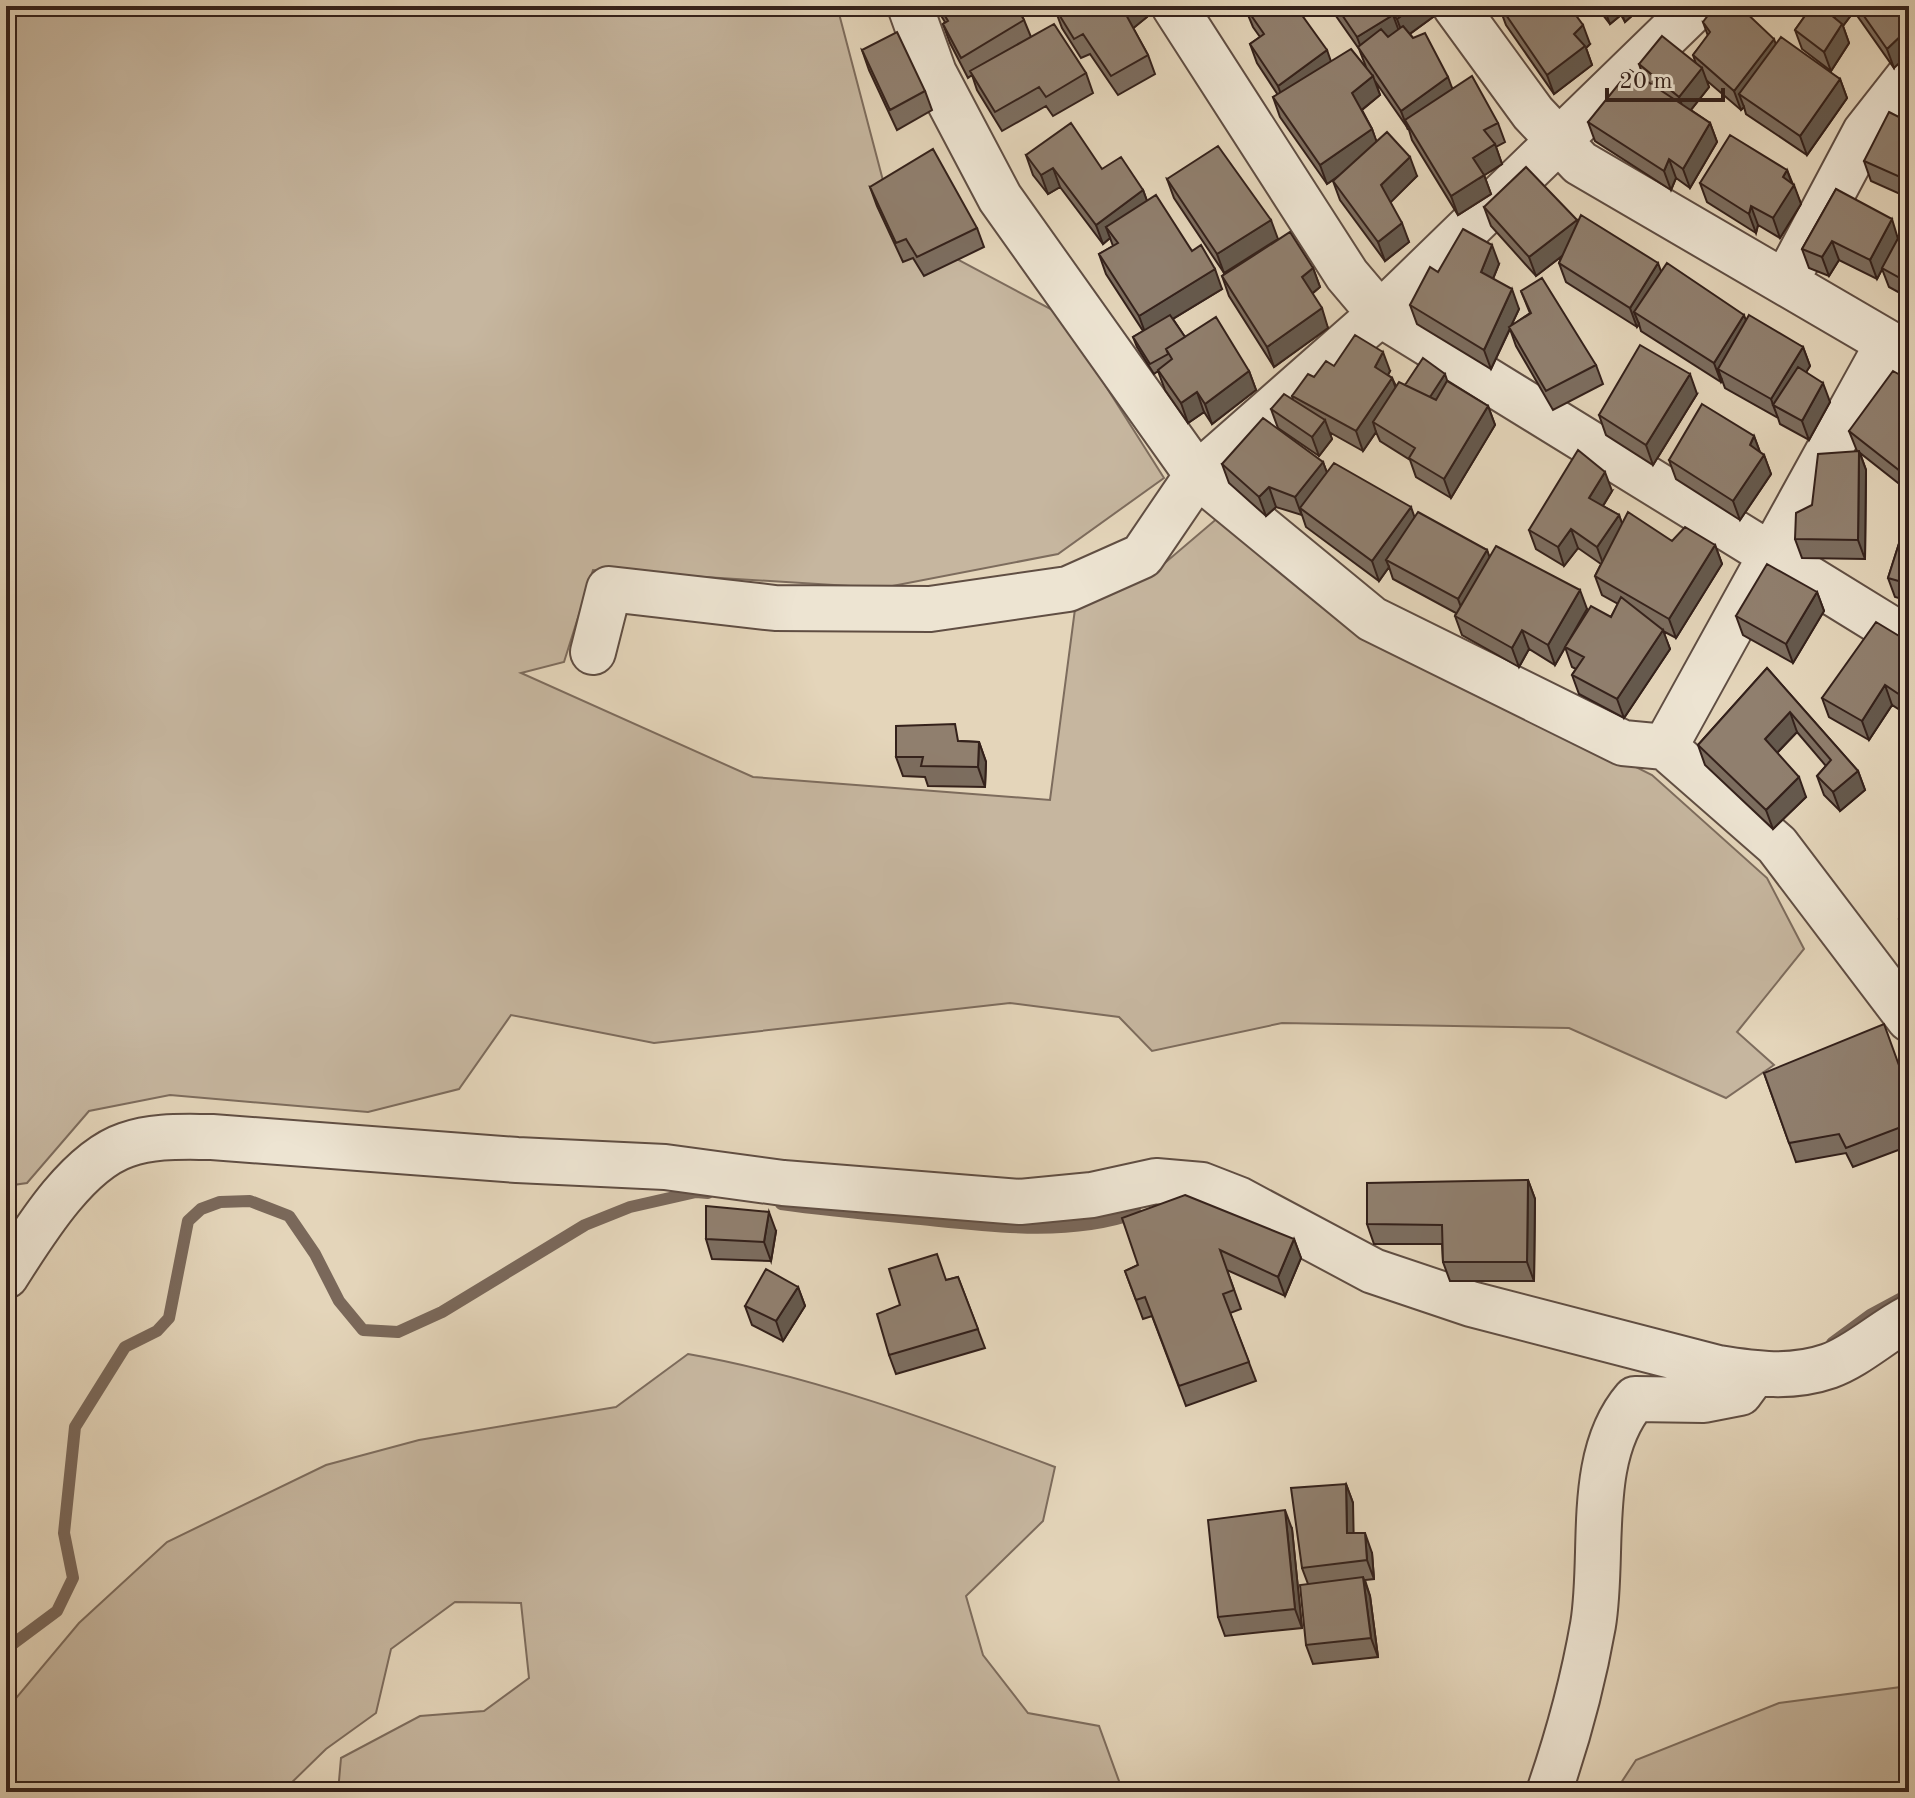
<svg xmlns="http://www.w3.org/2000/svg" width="1915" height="1798" viewBox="0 0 1915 1798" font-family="'Old Standard TT',serif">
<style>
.green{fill:#c6b69f;stroke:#7d6c5d;stroke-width:2}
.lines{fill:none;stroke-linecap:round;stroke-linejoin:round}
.stream{stroke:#7a685a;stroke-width:12}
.minor-casing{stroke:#604e43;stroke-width:48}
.minor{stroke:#ede4d2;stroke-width:44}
.wall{fill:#7c6d5f;stroke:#34211b;stroke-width:2}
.shaded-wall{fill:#65594d;stroke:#34211b;stroke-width:2}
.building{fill:#907f6e;stroke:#34211b;stroke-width:2}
</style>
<rect width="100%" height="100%" fill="#e4d5ba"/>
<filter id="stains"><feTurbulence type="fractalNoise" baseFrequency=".0025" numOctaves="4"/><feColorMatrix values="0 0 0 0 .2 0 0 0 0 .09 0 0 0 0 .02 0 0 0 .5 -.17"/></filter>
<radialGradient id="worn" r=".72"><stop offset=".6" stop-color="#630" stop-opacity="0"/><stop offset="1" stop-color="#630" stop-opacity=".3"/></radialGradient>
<path class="green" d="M6 6H837L895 226 1060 314 1164 478 1058 554 882 588 593 570 564 662 521 673 753 777 1050 800 1075 609 1159 568 1220 516 1363 631 1652 775 1767 878 1804 949 1737 1032 1774 1065 1726 1098 1569 1028 1282 1023 1152 1051 1119 1017 1010 1003 654 1043 511 1015 459 1089 368 1112 170 1095 89 1111 27 1183 6 1186Z
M688 1354C813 1376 937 1422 1055 1467L1043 1521 966 1596 983 1655 1028 1713 1099 1726 1123 1792H338L341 1758 420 1716 484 1711 529 1678 521 1603 455 1602 391 1649 376 1713 326 1749 282 1792H6V1710L79 1623 167 1542 326 1465 419 1440 616 1407Z
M1909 1686V1792H1615L1636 1760 1779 1703Z"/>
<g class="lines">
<path class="stream" d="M781 1204C824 1210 867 1214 910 1218 983 1225 1065 1238 1136 1213
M1832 1343 1870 1315 1909 1294
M6 1649 57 1611 73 1578 64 1533 75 1427 125 1347 157 1331 169 1318 188 1221 201 1209 220 1202 250 1201 289 1216 315 1254 339 1301 363 1330 398 1332 442 1312 585 1225 630 1207 696 1192 708 1193"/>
<defs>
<path id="minor" d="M910 6 934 73 1000 198 1197 475 1372 619 1623 743 1665 747 1777 845 1909 1019
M1174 6 1347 275 1380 314 1909 640
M1455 6 1533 113 1580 163 1909 355
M1786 281 1865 132 1909 76
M593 652 609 589 775 608 930 609 1068 589 1142 556 1197 475 1380 314 1697 6
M1665 747 1888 343
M6 1276C33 1234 76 1162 126 1145 154 1135 183 1137 212 1137L517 1160 665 1167 783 1183 1020 1202 1092 1195 1156 1181 1202 1185 1238 1199 1373 1271 1471 1304 1718 1368C1755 1374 1792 1379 1829 1366 1857 1356 1882 1332 1909 1318
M1549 1792C1568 1737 1583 1682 1593 1625 1605 1554 1585 1457 1635 1399L1704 1400 1740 1393 1754 1374"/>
</defs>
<use href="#minor" class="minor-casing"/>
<use href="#minor" class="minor"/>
</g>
<path class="wall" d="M935 6H1016L1024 20 1031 37 1086 73 1093 93 1053 116 1046 106 1002 131 977 90 972 75 968 78 950 43 943 24 945 22Z
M1045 6H1143L1147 17 1133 28 1148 55 1155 74 1118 95 1090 54 1081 58 1062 28 1056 12 1050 15Z
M1205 6H1280L1285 15 1331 62 1366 67 1359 49 1329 6H1443L1444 9 1410 34 1453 89 1498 123 1505 142 1496 147 1502 164 1484 175 1491 194 1458 215 1412 140 1409 130 1375 81 1380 95 1362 110 1372 129 1376 141 1417 176 1390 202 1409 242 1385 261 1340 200 1333 181 1336 178 1327 184 1280 117 1273 97 1278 95 1257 63 1250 44 1260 37 1253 27 1246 10 1206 9Z
M1499 6 1590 44 1586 48 1592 65 1554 94 1506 25Z
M1596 6H1643L1625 22 1621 15 1610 24Z
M1812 6H1909L1894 68 1856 14 1855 10 1843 26 1849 43 1831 71 1802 49 1795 30Z
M1703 22 1776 44 1840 79 1847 98 1807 155 1746 114 1744 107 1741 110 1706 80 1709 87 1691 110 1710 123 1717 142 1690 188 1676 178 1671 190 1595 141 1588 122 1644 79 1639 64H1696L1693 55 1708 36Z
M862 50 925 91 932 110 897 130 869 70Z
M1909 122V198L1871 181 1864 161Z
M1026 155 1102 169 1143 190 1147 201 1192 251 1222 289 1173 319 1185 337 1249 371 1256 390 1212 424 1204 412 1188 423 1165 390 1158 371 1154 374 1137 347 1133 337 1143 331 1106 274 1099 254 1113 246 1110 238 1103 244 1060 187 1048 194 1033 175Z
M1787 170 1801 204 1780 238 1758 225 1756 233 1707 202 1700 183Z
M1167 179 1278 239 1313 268 1320 287 1312 294 1328 328 1274 367 1229 296 1222 276 1274 242 1224 273 1174 198Z
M870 187 977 228 984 247 924 276 913 258 903 262 877 206Z
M1836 189 1898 238 1909 218V298L1889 287 1882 269 1877 279 1839 260 1829 276 1809 268 1802 249Z
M1484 207 1577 220 1578 223 1746 321 1803 347 1810 366 1806 372 1830 402 1809 440 1780 424 1778 418 1725 388 1722 380 1721 382 1641 331 1639 324 1637 327 1566 282 1559 263 1562 256 1536 276 1491 226Z
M1499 264 1493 279 1519 309 1511 326 1530 313 1521 291 1596 365 1603 384 1553 410 1516 346 1510 329 1491 369 1417 324 1410 305 1438 272Z
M1334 366 1390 371 1388 375 1392 378 1396 386 1448 381 1488 406 1495 425 1451 498 1416 477 1410 460 1380 441 1376 432 1363 451 1329 432 1332 439 1319 456 1278 428 1271 409 1293 400 1292 396 1314 377Z
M1909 380V487L1907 490 1860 453 1866 470 1865 559 1802 558 1795 539 1812 505 1857 451 1849 431Z
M1697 394 1653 465 1606 435 1599 415Z
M1754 436 1760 452 1764 455 1771 474 1740 520 1676 479 1669 460Z
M1323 462 1327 473 1414 517 1487 550 1489 557 1587 609 1555 665 1529 649 1519 667 1462 635 1455 616 1456 613 1393 579 1389 567 1379 581 1306 527 1302 515 1276 507 1266 516 1229 483 1222 464Z
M1612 491 1603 506 1619 515 1622 524 1672 541 1715 545 1722 564 1676 638 1663 631 1670 649 1624 718 1579 694 1572 675 1576 669 1572 667 1565 647 1611 617 1618 604 1602 595 1595 576 1601 564 1578 548 1564 566 1536 549 1529 530Z
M1909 512V601L1895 597 1888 578Z
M1817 592 1824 611 1793 663 1743 635 1736 616Z
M1909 642V716L1892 705 1869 740 1829 717 1822 698Z
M1767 668 1858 771 1865 790 1840 811 1824 795 1817 776 1826 766 1797 732 1777 753 1806 797 1773 829 1705 765 1698 745Z
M961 741 979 742 986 762 985 787 928 786 925 777 903 776 896 757Z
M1909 909V942L1906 938 1899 919Z
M1909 947V974L1902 956Z
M1764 1073 1909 1093V1146L1853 1167 1846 1153 1796 1162Z
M1528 1180 1535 1199 1534 1281H1450L1443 1262 1442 1244H1374L1367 1224Z
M776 1231 771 1261 712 1259 706 1239Z
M1294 1239 1301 1258 1285 1296 1227 1270 1241 1309 1230 1313 1256 1381 1186 1406 1152 1316 1143 1319 1125 1271 1138 1265Z
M958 1277 985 1348 896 1374 889 1355 900 1305 947 1280Z
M798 1287 805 1306 783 1341 752 1325 745 1306Z
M1346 1484 1353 1503V1533L1372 1553 1374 1579 1365 1580 1370 1596 1378 1657 1313 1664 1306 1645 1308 1584 1302 1568Z
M1292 1529 1302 1628 1225 1636 1218 1617Z"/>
<path class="shaded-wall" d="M1130 6H1143L1147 17 1131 30 1124 11Z
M1415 6H1443L1444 9 1404 38 1397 19Z
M1603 6H1617L1621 15 1610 24Z
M1619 6H1643L1625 22Z
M1836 6H1854L1855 10 1843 26 1849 43 1831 71 1824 52 1839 29 1832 11Z
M1393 15 1400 34 1364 56 1357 37Z
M1583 25 1590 44 1586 48 1592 65 1554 94 1547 75 1574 34Z
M1909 28V54L1894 68 1887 49Z
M1774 39 1781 58 1739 94 1744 107 1741 110 1734 91Z
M1327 50 1334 70 1285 105 1278 86Z
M1702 68 1709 87 1686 116 1679 97Z
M1373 76 1380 95 1359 112 1352 93Z
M1448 77 1455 96 1405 120 1408 130 1401 111Z
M1840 79 1847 98 1807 155 1800 136Z
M1710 123 1717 142 1690 188 1683 169Z
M1372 129 1379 148 1327 184 1320 165Z
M1495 144 1502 164 1480 178 1473 158Z
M1410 157 1417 176 1388 205 1381 185Z
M1669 159 1676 178 1671 190 1664 171Z
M1053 168 1060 187 1048 194 1041 175Z
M1787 170 1793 187 1794 185 1801 204 1780 238 1773 218 1783 177Z
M1484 175 1491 194 1458 215 1451 196Z
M1143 190 1150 209 1106 227 1110 238 1103 244 1096 225Z
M1751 206 1758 225 1756 233 1749 214Z
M1892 219 1898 239 1877 279 1870 260Z
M1271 220 1278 239 1224 273 1217 254Z
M1577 220 1584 239 1536 276 1529 257Z
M1402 223 1409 242 1385 261 1378 242Z
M1832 241 1839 260 1829 276 1822 257Z
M1492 245 1499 264 1488 291 1481 272Z
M1658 263 1665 282 1634 312 1639 324 1637 327 1630 308Z
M1313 268 1320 287 1309 296 1302 277Z
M1215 269 1222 289 1146 335 1139 316Z
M1512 289 1519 309 1491 369 1484 350Z
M1322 308 1328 328 1274 367 1267 347Z
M1744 315 1751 334 1718 369 1722 380 1721 382 1714 363Z
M1803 347 1810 366 1783 410 1773 405 1778 418 1771 399Z
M1383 352 1390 371 1382 386 1375 367Z
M1249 371 1256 390 1212 424 1205 404Z
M1445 374 1448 383 1432 408 1429 398Z
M1690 374 1697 394 1653 465 1646 445Z
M1392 378 1399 397 1373 422 1376 432 1363 451 1356 431Z
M1823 383 1830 402 1809 440 1802 421Z
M1197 392 1204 412 1188 423 1181 403Z
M1488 406 1495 425 1451 498 1444 479Z
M1325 420 1332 439 1319 456 1312 437Z
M1754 436 1761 455 1750 445Z
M1859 451 1866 470 1865 559 1858 540Z
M1764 455 1771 474 1740 520 1733 501Z
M1909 458V487L1907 490 1900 471Z
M1323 462 1330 481 1300 508 1302 516 1295 497Z
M1605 472 1612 491 1596 517 1589 498Z
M1269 487 1276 507 1266 516 1259 497Z
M1411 507 1418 527 1386 560 1389 567 1379 581 1372 561Z
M1619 515 1626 534 1604 566 1597 547Z
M1571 529 1578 548 1564 566 1558 547Z
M1715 545 1722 564 1676 638 1669 619Z
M1487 550 1494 569 1465 618 1458 599Z
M1580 590 1587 609 1555 665 1548 645Z
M1817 592 1824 611 1793 663 1786 644Z
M1522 630 1529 649 1519 667 1512 648Z
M1663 630 1670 649 1624 718 1617 699Z
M1885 685 1892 705 1869 740 1862 721Z
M1790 712 1797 732 1772 758 1765 739Z
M979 742 986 762 985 787 978 767Z
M1858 771 1865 790 1840 811 1833 792Z
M1799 777 1806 797 1773 829 1766 810Z
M1528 1180 1535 1199 1534 1281 1527 1262Z
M769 1212 776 1231 771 1261 764 1242Z
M1294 1239 1301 1258 1285 1296 1278 1277Z
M798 1287 805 1306 783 1341 776 1321Z
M1346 1484 1353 1503 1354 1552 1347 1533Z
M1285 1510 1292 1529 1302 1628 1295 1609Z
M1365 1533 1372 1553 1374 1579 1367 1560Z
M1363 1577 1370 1596 1378 1657 1371 1638Z"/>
<path class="building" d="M939 6H1016L1024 20 961 58 943 24 948 21Z
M1058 6H1130L1124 11 1148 55 1111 76 1083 34 1074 39 1055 8Z
M1249 6H1280L1285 15 1296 7 1327 50 1278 86 1250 44 1264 34 1246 8Z
M1336 6H1415L1397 19 1393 15 1357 37Z
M1500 6H1569L1583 25 1574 34 1585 46 1547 75Z
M1715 6H1739L1774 39 1734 91 1693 55 1710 32 1703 22Z
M1812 6H1820L1842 24 1824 52 1795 30Z
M1827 6H1836L1832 11Z
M1857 6H1909V28L1887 49Z
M1054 24 1086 73 1046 97 1039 87 995 112 970 71Z
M1403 26 1413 38 1425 33 1448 77 1401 111 1358 47 1381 29 1388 37Z
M897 32 925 91 890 110 862 50Z
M1662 36 1702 68 1679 97 1639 64Z
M1781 37 1840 79 1800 136 1739 94Z
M1351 49 1373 76 1352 93 1372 129 1320 165 1273 97Z
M1630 70 1710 123 1683 169 1669 159 1664 171 1588 122Z
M1472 76 1498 123 1484 130 1495 144 1473 158 1484 175 1451 196 1405 120Z
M1889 112 1909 122V181L1864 161Z
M1071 123 1102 169 1121 157 1143 190 1096 225 1053 168 1041 175 1026 155Z
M1387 132 1410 157 1381 185 1402 223 1378 242 1333 181Z
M1730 135 1787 170 1783 177 1794 185 1773 218 1751 206 1749 214 1700 183Z
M1218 146 1271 220 1217 254 1167 179Z
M933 149 977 228 917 257 906 239 896 243 870 187Z
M1526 167 1577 220 1529 257 1484 207Z
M1836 189 1892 219 1870 260 1832 241 1822 257 1802 249Z
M1156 195 1192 251 1201 245 1215 269 1139 316 1099 254 1118 243 1106 227Z
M1581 215 1658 263 1630 308 1559 263Z
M1909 218V283L1882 268Z
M1463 229 1492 245 1481 272 1512 289 1484 350 1410 305 1430 267 1438 272Z
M1290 232 1313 268 1302 277 1322 308 1267 347 1222 276Z
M1667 263 1744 315 1714 363 1634 312Z
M1542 278 1596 365 1546 391 1509 327 1531 313 1521 291Z
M1170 315 1185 337 1166 349 1168 354 1150 364 1133 337Z
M1749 315 1803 347 1771 399 1718 369Z
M1216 317 1249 371 1205 404 1197 392 1181 403 1158 370 1172 359 1166 349Z
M1355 335 1383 352 1375 367 1392 378 1356 431 1292 396 1308 374 1314 377 1326 361 1334 366Z
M1640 345 1690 374 1646 445 1599 415Z
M1423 358 1445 374 1430 397 1405 385Z
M1798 367 1823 383 1802 421 1773 405Z
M1893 371 1909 380V412L1906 416 1909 418V458L1900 471 1849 431Z
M1447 381 1488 406 1444 479 1409 458 1415 448 1373 422 1399 382 1436 400Z
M1284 394 1325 420 1312 437 1271 409Z
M1702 404 1754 436 1750 445 1764 455 1733 501 1669 460Z
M1263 418 1323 462 1295 497 1269 487 1259 497 1222 464Z
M1578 450 1605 472 1589 498 1619 515 1597 547 1571 529 1558 547 1529 530Z
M1859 451 1858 540 1795 539 1796 513 1812 505 1818 454Z
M1334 463 1411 507 1372 561 1300 508Z
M1418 512 1487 550 1458 599 1386 560Z
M1628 512 1672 541 1685 527 1715 545 1669 619 1595 576Z
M1909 512V584L1888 578Z
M1496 546 1580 590 1548 645 1522 630 1512 648 1455 616Z
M1767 564 1817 592 1786 644 1736 616Z
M1621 597 1663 630 1617 699 1572 675 1584 657 1565 647 1591 606 1611 617Z
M1876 622 1909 642V701L1885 685 1862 721 1822 698Z
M1767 668 1858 771 1833 792 1817 776 1831 760 1790 712 1765 739 1799 777 1766 810 1698 745Z
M955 724 958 741 979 742 978 767 921 766 923 757H896V726Z
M1909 909V932L1899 919Z
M1909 947V964L1902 956Z
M1884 1024 1909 1093V1124L1846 1148 1839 1134 1789 1143 1764 1073Z
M1528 1180 1527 1262H1443L1442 1225 1367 1224V1183Z
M1185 1195 1294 1239 1278 1277 1220 1250 1234 1290 1223 1294 1249 1362 1179 1386 1145 1297 1136 1300 1125 1271 1138 1265 1122 1218Z
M706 1206 769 1212 764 1242 706 1239Z
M937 1254 946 1280 958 1277 978 1329 889 1355 877 1314 900 1305 889 1269Z
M766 1269 798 1287 776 1321 745 1306Z
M1346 1484 1347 1533H1365L1367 1560 1302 1568 1291 1488Z
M1285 1510 1295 1609 1218 1617 1208 1520Z
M1363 1577 1371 1638 1306 1645 1300 1585Z"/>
<rect width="1915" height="1798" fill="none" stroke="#e4d5ba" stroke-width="32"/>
<rect x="8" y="8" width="1899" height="1782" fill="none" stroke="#34211b" stroke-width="4"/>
<rect x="16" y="16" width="1883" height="1766" fill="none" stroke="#34211b" stroke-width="2"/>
<path d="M1607 88v12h116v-12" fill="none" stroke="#34211b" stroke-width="4"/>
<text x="1619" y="88" font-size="24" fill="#34211b" stroke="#ede4d2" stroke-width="6" paint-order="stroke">20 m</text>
<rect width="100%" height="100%" filter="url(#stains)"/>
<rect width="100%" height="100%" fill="url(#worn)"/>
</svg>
